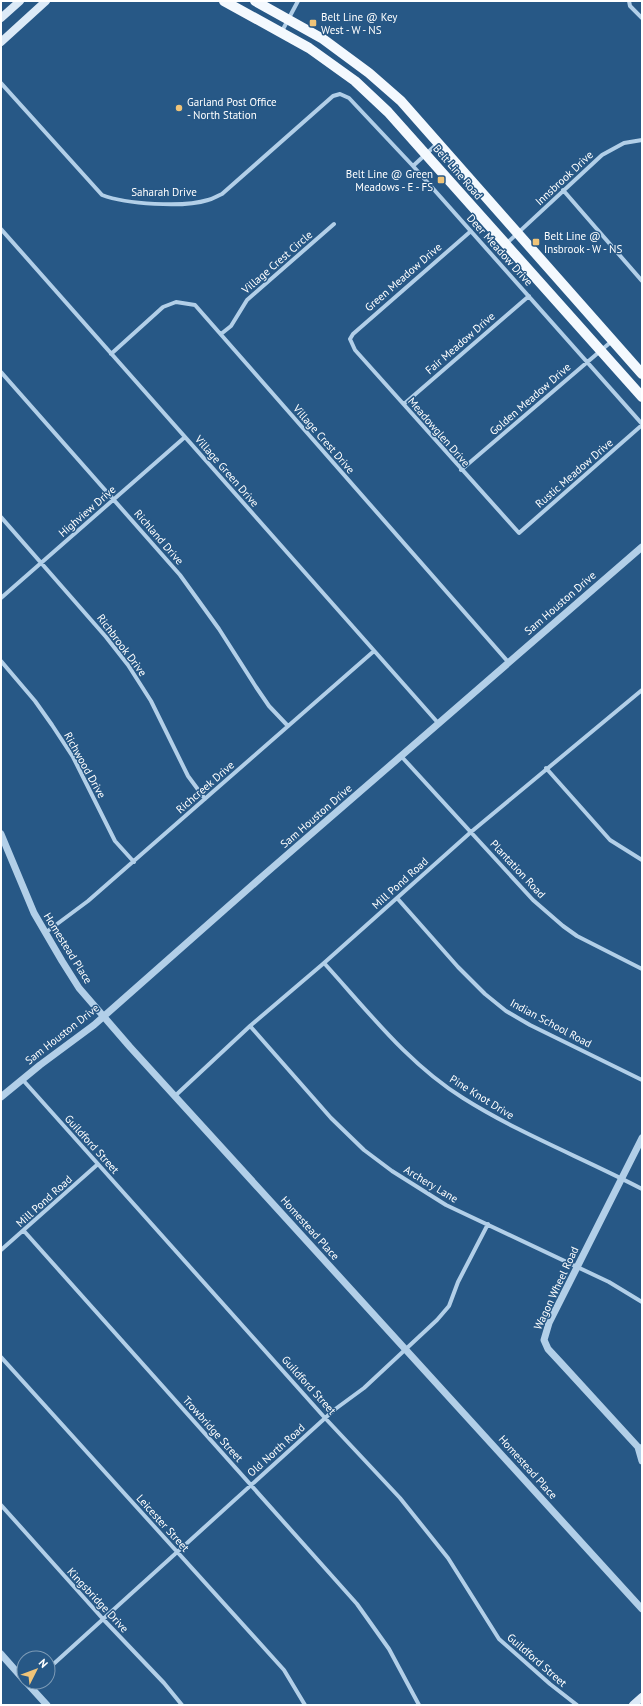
<svg xmlns="http://www.w3.org/2000/svg" width="643" height="1706" viewBox="0 0 643 1706" font-family="'PT Sans',sans-serif">
<style>
.lines{fill:none;stroke-linecap:round;stroke-linejoin:round}
.minor{stroke:#b2cfe8;stroke-width:4}
.tertiary{stroke:#b2cfe8;stroke-width:7}
.secondary{stroke:#dceaf7;stroke-width:8}
.primary{stroke:#f4f9fe;stroke-width:10}
.poi-dot{fill:#f0c478;stroke:#275886;stroke-width:1.5}
.labels{text-anchor:middle;dominant-baseline:central;stroke-width:3;stroke-linejoin:round;paint-order:stroke}
.poi-label{font-size:11px;fill:#fff;stroke:#275886;text-anchor:start}
.street-label{font-size:11px;fill:#fff;stroke:#275886}
</style>
<rect width="100%" height="100%" fill="#275886"/>
<g class="lines">
<path class="minor" d="M629 1 630 6 642 18
M281 33 298 1
M1 83 102 195C126 204 183 208 208 200 213 199 217 196 222 194L333 96 340 94 349 98 413 166 642 424
M413 166 438 143
M563 190 642 281
M1 229 439 724
M471 231 353 334 350 339 355 350 519 533 642 425
M506 244 602 155 624 143 642 140
M221 334 231 326 247 300 334 224
M111 354 163 307 176 302 195 305 509 663
M1 372 180 575 219 629 256 687 269 706 288 726
M404 404 529 296
M461 470 612 341
M1 517 106 637 128 665 151 701 188 776 205 799
M1 598 185 437
M1 661 35 701 52 725 73 757 115 841 134 862
M401 756 533 900 563 926 577 936 642 969
M546 768 610 840 642 860
M397 898 458 967 485 994 506 1011 530 1025 642 1080
M45 933 88 901 374 651
M324 963C367 1010 408 1064 463 1098 520 1134 583 1158 642 1189
M250 1026 331 1118 364 1150 392 1171 446 1205 609 1282 642 1302
M22 1079 325 1418 400 1498 448 1558 499 1639 550 1684 577 1705
M176 1095 250 1026 324 963 471 832 642 690
M24 1231 357 1604 389 1649 419 1705
M1 1250 98 1164
M1 1357 284 1670 305 1705
M1 1505 103 1619 164 1683 182 1705
M48 1669 334 1410 364 1388 437 1320 449 1306 458 1282 488 1224"/>
<path class="tertiary" d="M1 834 34 913 62 961 79 988 130 1047 642 1609
M1 1097 40 1065 94 1025 265 874 642 547
M642 1138 549 1323 544 1340 548 1349 561 1363 638 1447 642 1449
M638 1447 642 1461
M1 1654 24 1680
M26 1682 47 1705"/>
<path class="secondary" d="M1 18 20 1
M1 42 46 1
M633 1705 642 1697"/>
<path class="primary" d="M224 1 309 48 355 81 388 112 642 397
M255 1 323 39 369 73 401 101 642 374"/>
</g>
<g class="poi-dot">
<rect x="309" y="19" width="8" height="8" rx="2"/>
<circle cx="179" cy="108" r="4"/>
<rect x="437" y="176" width="8" height="8" rx="2"/>
<rect x="532" y="238" width="8" height="8" rx="2"/>
</g>
<g class="labels">
<g class="poi-label">
<text x="321" y="17">Belt Line @ Key<tspan x="321" dy="13">West - W - NS</tspan></text>
<text x="187" y="102">Garland Post Office<tspan x="187" dy="13">- North Station</tspan></text>
<text x="433" y="174" text-anchor="end">Belt Line @ Green<tspan x="433" dy="13">Meadows - E - FS</tspan></text>
<text x="544" y="236">Belt Line @<tspan x="544" dy="13">Insbrook - W - NS</tspan></text>
</g>
<g class="street-label">
<text transform="translate(458 172) rotate(49)">Belt Line Road</text>
<text transform="translate(564 178) rotate(-43)">Innsbrook Drive</text>
<text x="164" y="192">Saharah Drive</text>
<text transform="translate(500 250) rotate(48)">Deer Meadow Drive</text>
<text transform="translate(277 262) rotate(-41)">Village Crest Circle</text>
<text transform="translate(403 277) rotate(-41)">Green Meadow Drive</text>
<text transform="translate(460 343) rotate(-41)">Fair Meadow Drive</text>
<text transform="translate(530 399) rotate(-41)">Golden Meadow Drive</text>
<text transform="translate(439 432) rotate(49)">Meadowglen Drive</text>
<text transform="translate(324 439) rotate(49)">Village Crest Drive</text>
<text transform="translate(227 471) rotate(49)">Village Green Drive</text>
<text transform="translate(574 473) rotate(-41)">Rustic Meadow Drive</text>
<text transform="translate(87 511) rotate(-41)">Highview Drive</text>
<text transform="translate(159 537) rotate(49)">Richland Drive</text>
<text transform="translate(560 603) rotate(-41)">Sam Houston Drive</text>
<text transform="translate(122 645) rotate(53)">Richbrook Drive</text>
<text transform="translate(85 765) rotate(61)">Richwood Drive</text>
<text transform="translate(205 787) rotate(-41)">Richcreek Drive</text>
<text transform="translate(316 816) rotate(-41)">Sam Houston Drive</text>
<text transform="translate(518 869) rotate(47)">Plantation Road</text>
<text transform="translate(400 883) rotate(-42)">Mill Pond Road</text>
<text transform="translate(68 948) rotate(58)">Homestead Place</text>
<text transform="translate(551 1023) rotate(28)">Indian School Road</text>
<text transform="translate(62 1034) rotate(-38)">Sam Houston Drive</text>
<text transform="translate(482 1097) rotate(32)">Pine Knot Drive</text>
<text transform="translate(92 1144) rotate(48)">Guildford Street</text>
<text transform="translate(431 1184) rotate(31)">Archery Lane</text>
<text transform="translate(44 1201) rotate(-42)">Mill Pond Road</text>
<text transform="translate(310 1228) rotate(48)">Homestead Place</text>
<text transform="translate(556 1288) rotate(-65)">Wagon Wheel Road</text>
<text transform="translate(309 1385) rotate(48)">Guildford Street</text>
<text transform="translate(213 1429) rotate(48)">Trowbridge Street</text>
<text transform="translate(276 1450) rotate(-42)">Old North Road</text>
<text transform="translate(528 1467) rotate(48)">Homestead Place</text>
<text transform="translate(163 1523) rotate(48)">Leicester Street</text>
<text transform="translate(98 1600) rotate(47)">Kingsbridge Drive</text>
<text transform="translate(537 1660) rotate(41)">Guildford Street</text>
</g>
</g>
<rect width="643" height="1706" fill="none" stroke="#ffffff" stroke-width="4"/>
<g transform="translate(36 1670) rotate(48)"><circle r="19" fill="#275886" stroke="#7d9bb6"/>
<path d="M0-3L7 15L0 10L-7 15Z" fill="#f0c478"/>
<text y="-6" font-size="11" font-weight="bold" text-anchor="middle" fill="#ffffff">N</text>
</g>
</svg>
